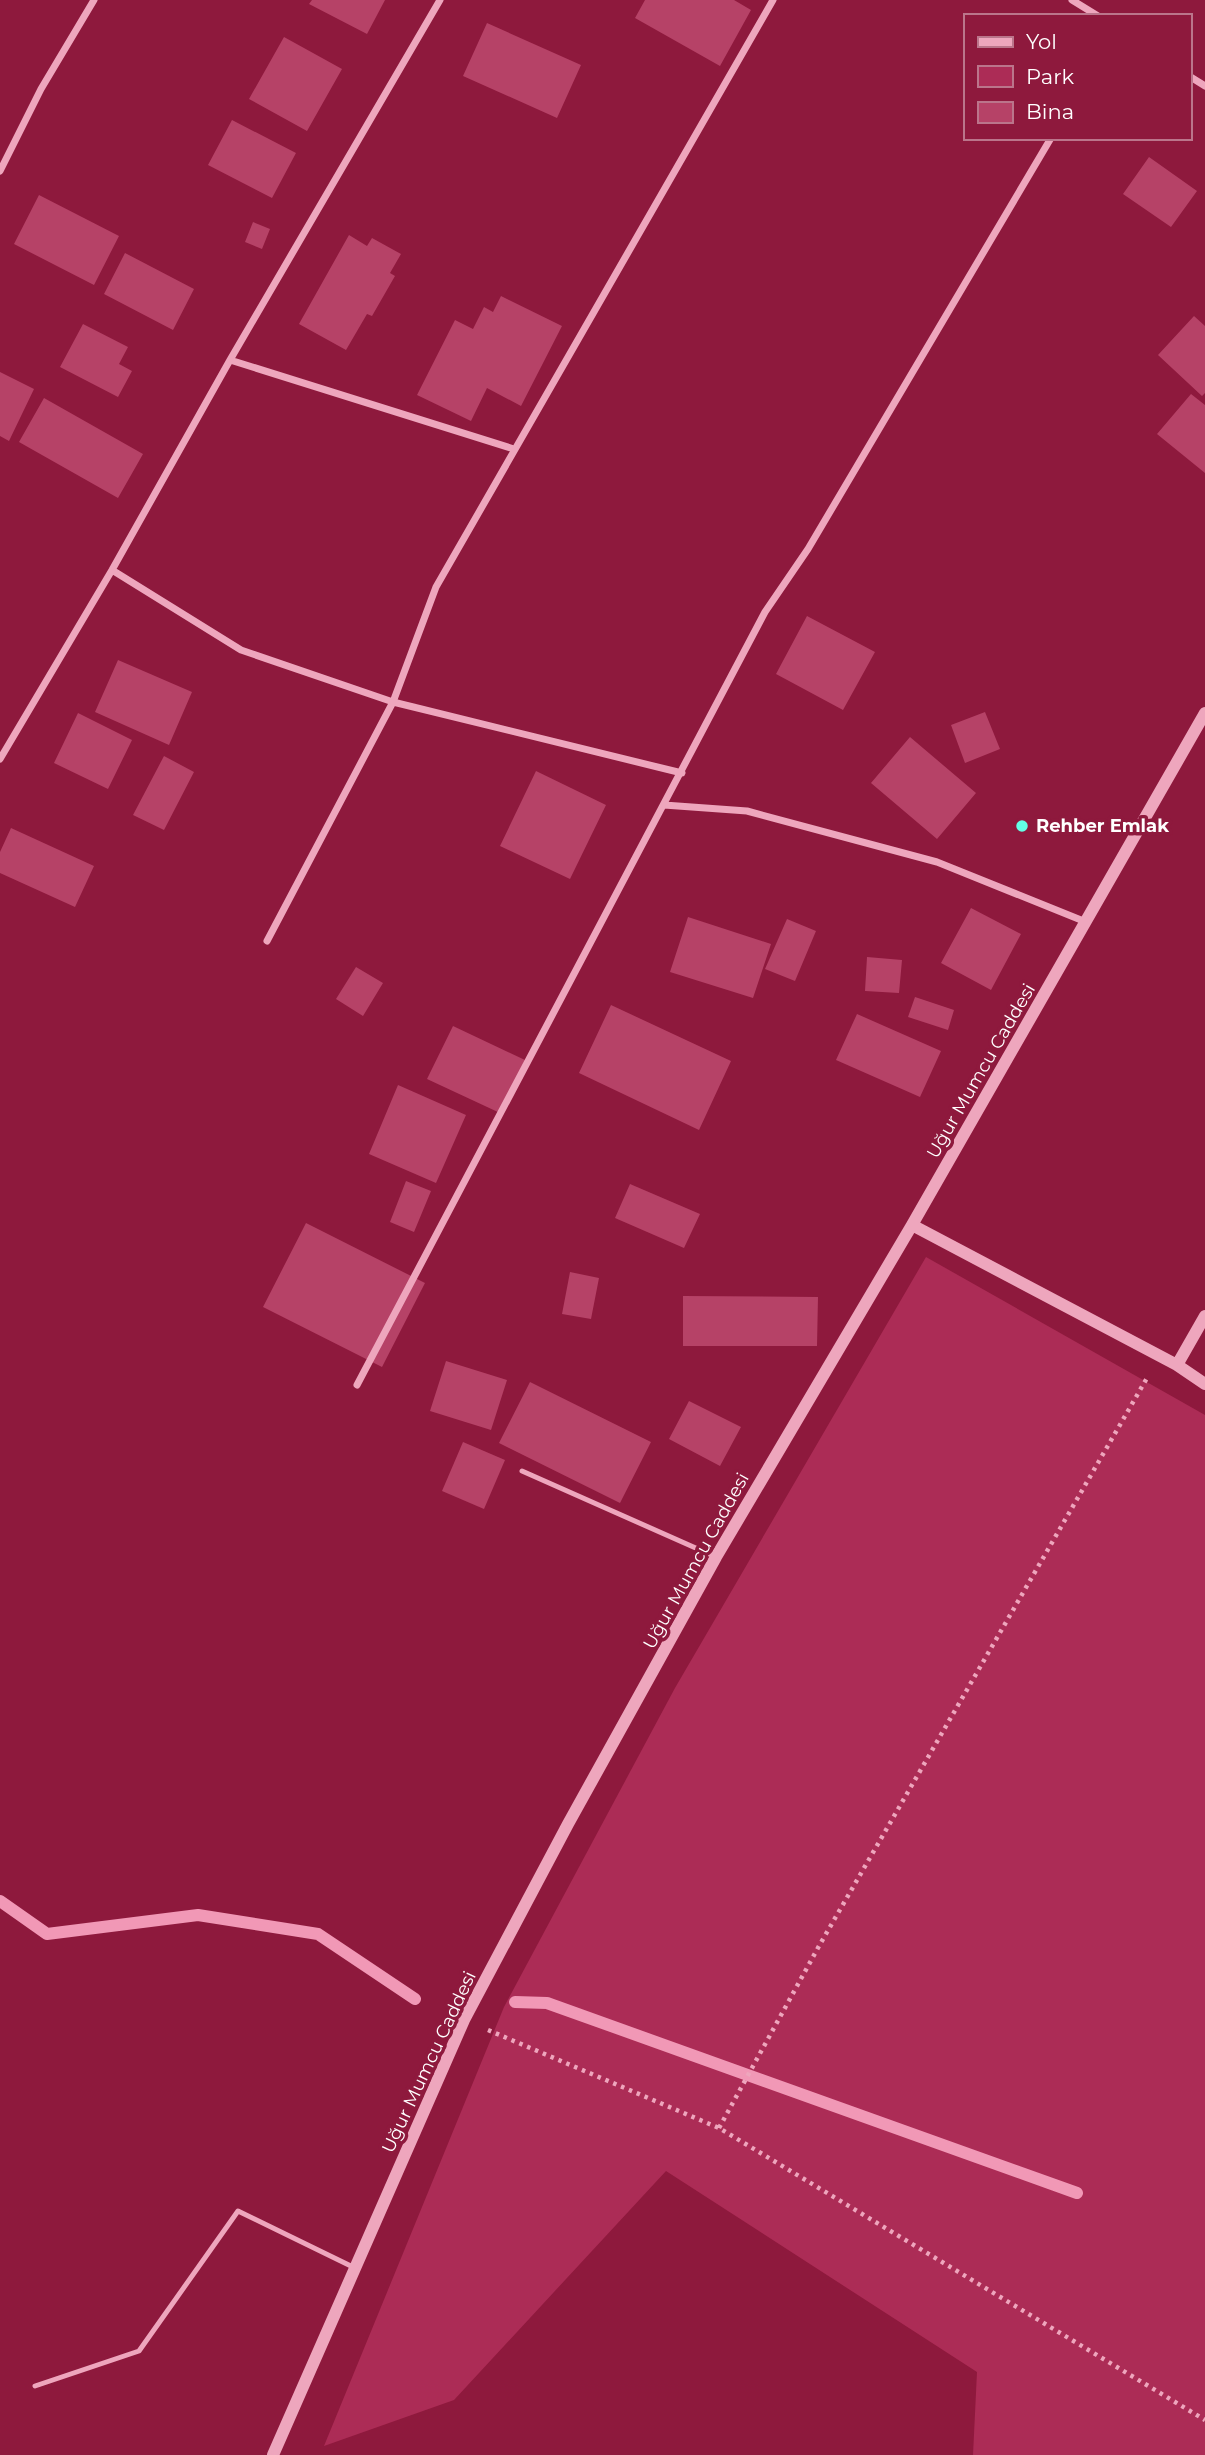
<svg xmlns="http://www.w3.org/2000/svg" width="1205" height="2455" viewBox="0 0 1205 2455" font-family="Montserrat,sans-serif">
<style>
.green{fill:#ac2c56}
.lines{fill:none;stroke-linecap:round;stroke-linejoin:round}
.stream{stroke:#f198b6;stroke-width:12}
.building{fill:#b64267}
.path{stroke:#eea6bd;stroke-width:4.5;stroke-dasharray:3.5 5;stroke-linecap:butt}
.service{stroke:#eea6bd;stroke-width:5}
.minor{stroke:#eea6bd;stroke-width:7}
.tertiary{stroke:#eea6bd;stroke-width:12}
.poi-dot{fill:#63ffe6;stroke:#8e193d;stroke-width:2.5}
.labels{text-anchor:middle;dominant-baseline:central;stroke-width:7;stroke-linejoin:round;paint-order:stroke}
.poi-label{font-size:18px;font-weight:bold;fill:#fff;stroke:#8e193d;text-anchor:start}
.street-label{font-size:18px;fill:#fff;stroke:#8e193d}
</style>
<rect width="100%" height="100%" fill="#8e193d"/>
<path class="green" d="M926 1257 1205 1415V2455H973L977 2372 666 2171 454 2400 324 2446 504 2007 675 1688Z"/>
<g class="lines">
<path class="stream" d="M0 1901 47 1934 198 1915 318 1934 415 1999
M515 2002 547 2003 1077 2193"/>
</g>
<path class="building" d="M312 0H385L367 34 309 4Z
M645 0H734L751 10 720 66 635 18Z
M487 23 581 65 557 118 463 76Z
M284 37 342 69 307 131 249 99Z
M232 120 296 153 272 198 208 165Z
M1149 157 1197 191 1171 227 1123 194Z
M39 195 119 236 94 285 14 244Z
M253 222 270 229 262 249 245 242Z
M349 235 367 246 372 238 401 254 390 273 395 276 372 316 367 314 346 350 299 324Z
M125 253 194 289 173 330 104 294Z
M501 296 562 326 521 406 487 388 471 421 417 395 455 320 473 329 484 307 493 312Z
M1194 316 1205 326V393L1202 396 1158 355Z
M83 324 128 347 119 364 132 371 118 397 60 367Z
M0 372 34 389 9 441 0 436Z
M1191 394 1205 405V473L1157 434Z
M44 398 143 454 118 498 19 442Z
M807 616 875 652 843 710 776 674Z
M118 660 192 692 169 745 95 712Z
M985 712 1000 749 965 763 951 725Z
M78 713 132 740 108 789 54 763Z
M910 737 976 793 937 839 871 783Z
M164 756 194 772 164 830 133 815Z
M536 771 606 805 570 879 500 846Z
M11 828 94 866 75 907 0 873V852Z
M971 908 1021 934 991 990 941 963Z
M688 917 771 944 753 998 670 972Z
M787 919 816 931 795 981 765 969Z
M867 957 902 960 899 993 865 991Z
M356 967 383 983 363 1016 336 999Z
M915 997 954 1010 948 1030 908 1017Z
M611 1005 731 1061 699 1130 579 1073Z
M857 1014 941 1051 920 1097 836 1060Z
M453 1026 525 1060 500 1113 427 1079Z
M398 1085 466 1115 436 1183 369 1154Z
M406 1181 431 1191 414 1232 390 1222Z
M630 1184 700 1214 684 1248 615 1218Z
M306 1223 425 1283 382 1367 263 1307Z
M570 1272 599 1278 591 1319 562 1314Z
M683 1296 818 1297 817 1346H683Z
M446 1361 507 1380 491 1430 430 1411Z
M530 1382 651 1442 620 1503 499 1443Z
M689 1401 741 1427 720 1466 669 1439Z
M463 1442 505 1460 484 1509 442 1491Z"/>
<g class="lines">
<path class="path" d="M488 2030 719 2128 1205 2420
M719 2128 819 1946 1147 1378"/>
<path class="service" d="M522 1471 716 1557
M35 2386 139 2351 238 2211 355 2268"/>
<path class="minor" d="M1072 0 1098 16
M1189 76 1205 86
M0 171 41 89 94 0
M230 360 514 449
M112 570 241 650 393 702 682 773
M0 759 112 570 230 360 440 0
M664 805 747 811 937 862 1086 922
M267 941 393 702 436 587 773 0
M357 1385 765 612 808 549 1051 138"/>
<path class="tertiary" d="M912 1225 1177 1365 1205 1384
M1177 1365 1205 1316
M273 2455 464 2020 568 1824 716 1557 912 1225 1205 713"/>
</g>
<circle class="poi-dot" cx="1022" cy="826" r="7"/>
<g class="labels">
<g class="poi-label">
<text x="1036" y="826">Rehber Emlak</text>
</g>
<g class="street-label">
<text transform="translate(981 1071) rotate(-60)">Uğur Mumcu Caddesi</text>
<text transform="translate(696 1561) rotate(-61)">Uğur Mumcu Caddesi</text>
<text transform="translate(429 2062) rotate(-65)">Uğur Mumcu Caddesi</text>
</g>
</g>
<rect x="964" y="14" width="228" height="126" fill="#8e193d" stroke="#bb758b" stroke-width="2"/>
<rect x="978" y="37" width="35" height="10" fill="#eea6bd" stroke="#bb758b" stroke-width="2"/>
<text x="1026" y="49" font-size="21" fill="#ffffff">Yol</text>
<rect x="978" y="66" width="35" height="21" fill="#ac2c56" stroke="#bb758b" stroke-width="2"/>
<text x="1026" y="84" font-size="21" fill="#ffffff">Park</text>
<rect x="978" y="102" width="35" height="21" fill="#b64267" stroke="#bb758b" stroke-width="2"/>
<text x="1026" y="119" font-size="21" fill="#ffffff">Bina</text>
</svg>
